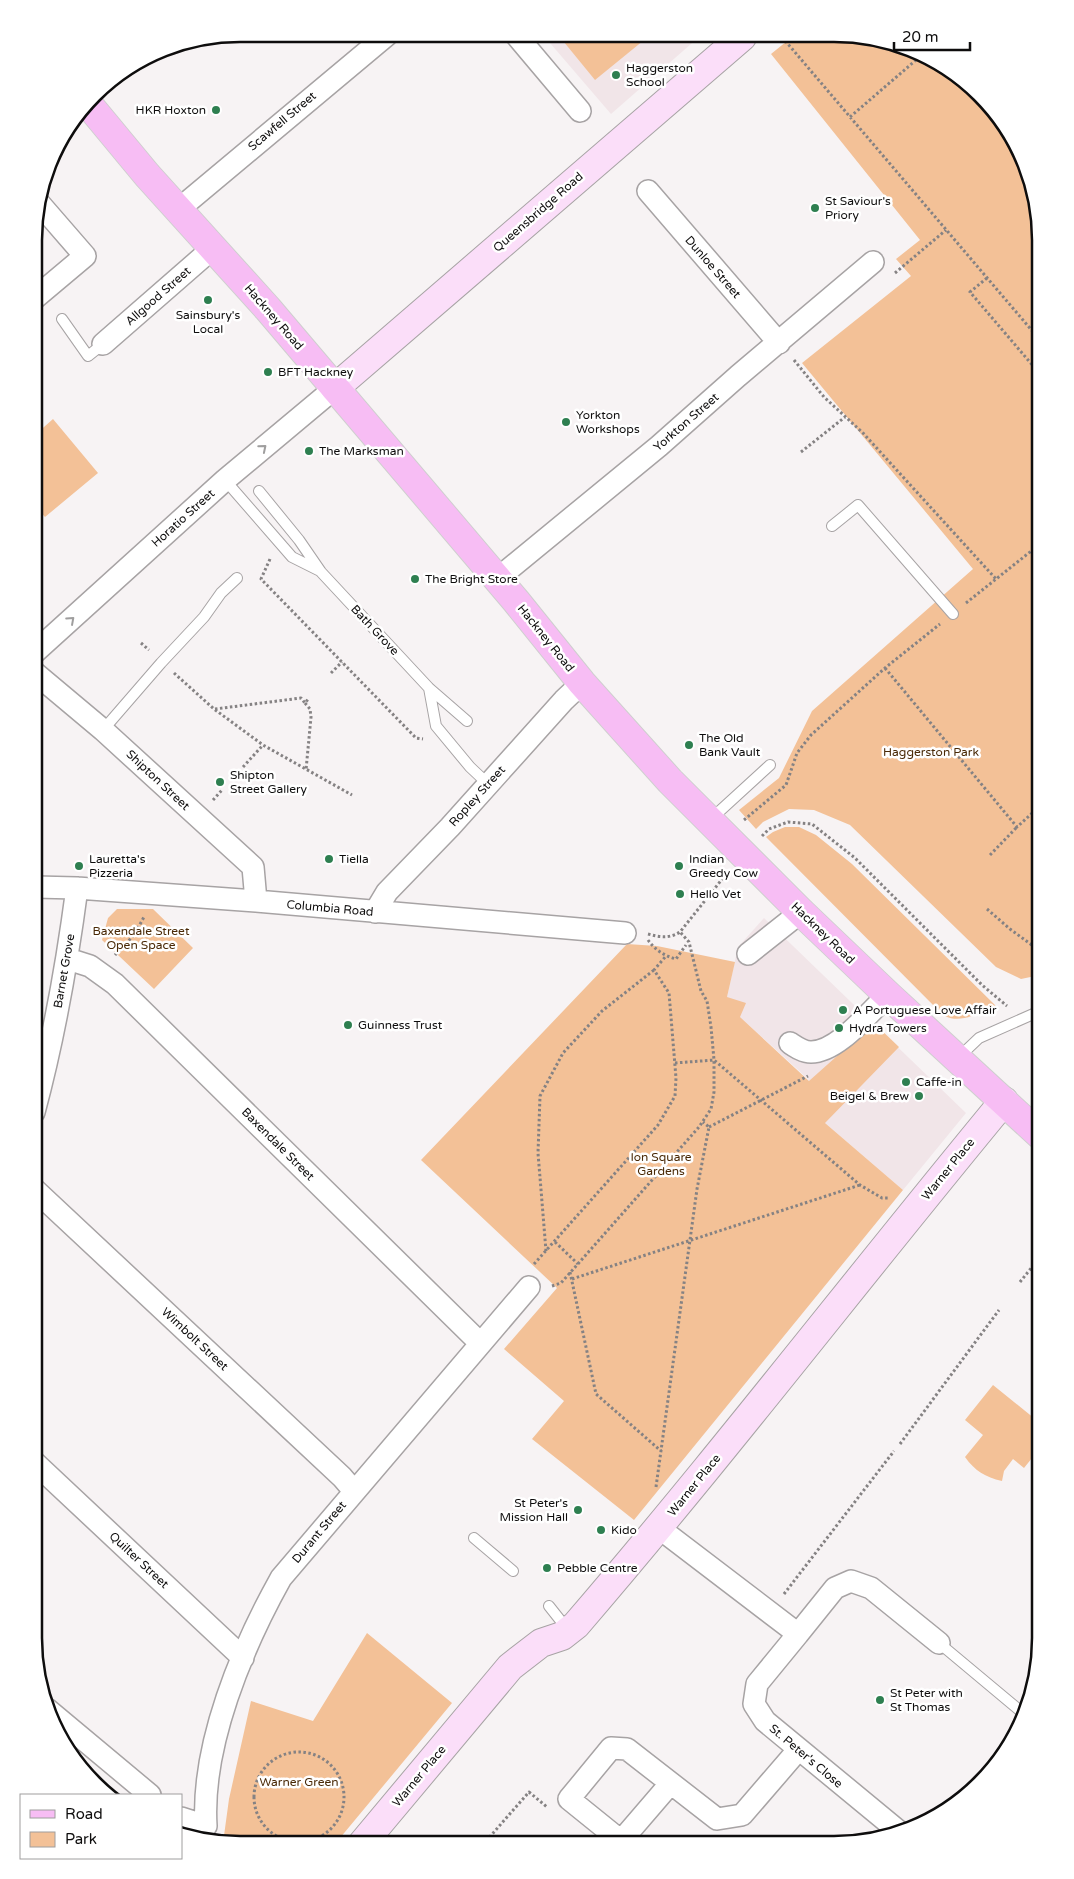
<svg xmlns="http://www.w3.org/2000/svg" width="1074" height="1879" viewBox="0 0 1074 1879" font-family="'Varela Round',sans-serif">
<style>
.built{fill:#f1e5e8}
.green{fill:#f3c197}
.lines{fill:none;stroke-linecap:round;stroke-linejoin:round}
.lane-casing{stroke:#a7a3a4;stroke-width:12}
.street-casing{stroke:#a7a3a4;stroke-width:24}
.secondary-casing{stroke:#a7a3a4;stroke-width:30}
.primary-casing{stroke:#cfcfcf;stroke-width:30}
.path{stroke:#858283;stroke-width:3;stroke-dasharray:2.5 2.5;stroke-linecap:butt}
.lane{stroke:#fff;stroke-width:10}
.street{stroke:#fff;stroke-width:21}
.secondary{stroke:#fbdef9;stroke-width:28}
.primary{stroke:#f7bdf4;stroke-width:28}
.oneway{stroke:#9f9e9e}
.poi-dot{fill:#2e7f50;stroke:#fff;stroke-width:2}
.labels{text-anchor:middle;dominant-baseline:central;stroke-width:5;stroke-linejoin:round;paint-order:stroke}
.poi-label{font-size:12px;fill:#0e0d0d;stroke:#fff;text-anchor:start}
.street-label{font-size:12px;fill:#0e0d0d;stroke:#fff}
.park-label{font-size:12px;fill:#492906;stroke:#fff}
.rim{fill:none;stroke:#0e0d0d;stroke-width:2.5}
</style>
<rect width="100%" height="100%" fill="#f7f3f4"/>
<path class="built" d="M544 36 699 37 611 114Z
M764 918 966 1113 903 1190 825 1123 808 1079 740 1017 727 997 738 947Z"/>
<path class="green" d="M559 36H649L595 80Z
M792 37 874 38 925 55 970 85 1005 125 1029 174 1040 240V975L1021 979 996 967 850 825 814 810 789 809 763 822 756 829 739 810 779 778 812 711 973 569 802 363 911 276 896 259 920 240 771 54Z
M53 419 98 473 45 517 35 506V435Z
M785 827H799L816 835 852 864 996 1006C978 1013 960 1025 943 1015L766 837 773 832Z
M117 909H153L193 948 154 989 102 940 108 918Z
M627 944 657 946 735 962 727 997 746 1003 740 1017 809 1081 874 1023 899 1047 825 1123 903 1190 634 1520 532 1439 564 1401 504 1349 557 1288 421 1160Z
M993 1385 1040 1423V1448L1024 1468 1013 1459 1004 1471 1002 1481C985 1477 975 1471 965 1457L983 1435 965 1420Z
M367 1633 452 1703 335 1844 223 1843 229 1799 251 1701 313 1721Z"/>
<g class="lines">
<defs>
<path id="lane" d="M62 319 88 356 103 344
M225 480 292 557 318 570
M259 491 299 540 321 572 429 688 467 721
M832 526 858 505 953 614
M429 688 436 726 470 767 488 784
M103 730 161 663 204 617 221 593 237 578
M711 819 770 765
M958 1058 979 1038 1040 1011
M474 1538 513 1571
M549 1606 568 1630
M939 1643 1024 1714"/>
<path id="street" d="M516 35 580 111
M648 191 779 343
M179 209 387 35
M35 298 85 256 39 203
M103 344 213 248
M497 579 659 446 738 376 873 262
M35 652 225 480 335 388
M35 673 103 730 253 867 256 901
M35 887 77 888 256 901 625 933
M375 912 387 892 450 827 564 700 582 683
M748 954 801 912
M68 959 90 966 115 984 480 1343
M790 1043C796 1047 803 1052 811 1052 838 1052 869 1012 888 995
M34 1112C54 1038 67 964 77 888
M34 1189 342 1477 354 1491
M34 1462 243 1658
M659 1528 798 1634 757 1684 754 1704 765 1721 902 1834
M798 1634 835 1588 851 1581 871 1588 939 1643
M47 1709 150 1795
M670 1784 621 1841 569 1799 611 1748 627 1749 717 1819 742 1815 798 1750
M181 1818 206 1826C201 1745 242 1648 281 1578L529 1287"/>
<path id="secondary" d="M335 388 742 37
M362 1844 510 1667 541 1643 562 1636 576 1625C723 1454 860 1275 1004 1101"/>
<path id="primary" d="M89 105 147 175 268 309 516 601 582 683 670 781 801 912 888 995 1040 1135"/>
</defs>
<use href="#lane" class="lane-casing"/>
<use href="#street" class="street-casing"/>
<use href="#secondary" class="secondary-casing"/>
<use href="#primary" class="primary-casing"/>
<path class="path" d="M782 37 1040 340
M850 117 923 54
M65 136 75 128
M895 273 946 230
M987 278 970 292 1040 374
M794 360 824 397 863 433 996 579
M801 452 845 417
M270 559 261 579 416 738 423 739
M966 603 1040 544
M141 643 149 650
M885 668 1017 827 1040 806
M174 673 214 709 263 745 352 795
M331 673 342 662
M305 703 310 709 311 717 306 770
M215 709 301 698 305 703 309 698
M243 767 263 745
M213 800 222 790
M744 820 786 785 797 753 811 735 885 668 940 624
M762 836 769 829 788 822 812 824 855 858 982 985 1007 1006
M990 855 1017 827
M987 909 1010 929 1040 951
M648 934C659 937 669 939 680 932L727 873
M648 940C655 950 665 956 676 959L686 945
M115 955 134 935 144 917
M675 1063 714 1060 860 1185 882 1198H890
M709 1127 808 1076
M555 1242 578 1264
M546 1251 538 1153 540 1096 563 1053 602 1011 654 970
M534 1264 658 1125 675 1096 676 1078 669 993 654 970 666 956
M570 1272 596 1394 661 1451
M572 1279 860 1185
M1020 1282 1040 1257
M552 1286 561 1283 699 1127 711 1109 714 1092V1060L711 1027 707 1001 701 991 689 942 680 932
M900 1444 999 1310
M656 1487 697 1189 709 1127 703 1122
M784 1594 894 1451
M254 1797a45 45 0 1 1 90 0a45 45 0 1 1-90 0Z
M227 1836 247 1844
M281 1844 282 1839
M483 1844 487 1840
M492 1844 487 1840 529 1792 547 1807"/>
<use href="#lane" class="lane"/>
<use href="#street" class="street"/>
<use href="#secondary" class="secondary"/>
<use href="#primary" class="primary"/>
</g>
<defs><path id="oneway-chevron" d="M-2-3.5L2.5 0L-2 3.5" fill="none" stroke-width="1.6" stroke-linecap="round" stroke-linejoin="round" transform="scale(1.25)"/></defs>
<g class="oneway">
<use href="#oneway-chevron" transform="translate(263 448) rotate(-40)"/>
<use href="#oneway-chevron" transform="translate(71 620) rotate(-42)"/>
</g>
<g class="poi-dot">
<circle cx="616" cy="75" r="5"/>
<circle cx="216" cy="110" r="5"/>
<circle cx="815" cy="208" r="5"/>
<circle cx="208" cy="300" r="5"/>
<circle cx="268" cy="372" r="5"/>
<circle cx="566" cy="422" r="5"/>
<circle cx="309" cy="451" r="5"/>
<circle cx="415" cy="579" r="5"/>
<circle cx="689" cy="745" r="5"/>
<circle cx="220" cy="782" r="5"/>
<circle cx="329" cy="859" r="5"/>
<circle cx="79" cy="866" r="5"/>
<circle cx="679" cy="866" r="5"/>
<circle cx="680" cy="894" r="5"/>
<circle cx="843" cy="1010" r="5"/>
<circle cx="348" cy="1025" r="5"/>
<circle cx="839" cy="1028" r="5"/>
<circle cx="906" cy="1082" r="5"/>
<circle cx="919" cy="1096" r="5"/>
<circle cx="578" cy="1510" r="5"/>
<circle cx="601" cy="1530" r="5"/>
<circle cx="547" cy="1568" r="5"/>
<circle cx="880" cy="1700" r="5"/>
</g>
<g class="labels">
<g class="poi-label">
<text x="626" y="68">Haggerston<tspan x="626" dy="14">School</tspan></text>
<text x="206" y="110" text-anchor="end">HKR Hoxton</text>
<text x="825" y="201">St Saviour's<tspan x="825" dy="14">Priory</tspan></text>
<text x="208" y="315" text-anchor="middle">Sainsbury's<tspan x="208" dy="14">Local</tspan></text>
<text x="278" y="372">BFT Hackney</text>
<text x="576" y="415">Yorkton<tspan x="576" dy="14">Workshops</tspan></text>
<text x="319" y="451">The Marksman</text>
<text x="425" y="579">The Bright Store</text>
<text x="699" y="738">The Old<tspan x="699" dy="14">Bank Vault</tspan></text>
<text x="230" y="775">Shipton<tspan x="230" dy="14">Street Gallery</tspan></text>
<text x="89" y="859">Lauretta's<tspan x="89" dy="14">Pizzeria</tspan></text>
<text x="339" y="859">Tiella</text>
<text x="689" y="859">Indian<tspan x="689" dy="14">Greedy Cow</tspan></text>
<text x="690" y="894">Hello Vet</text>
<text x="853" y="1010">A Portuguese Love Affair</text>
<text x="358" y="1025">Guinness Trust</text>
<text x="849" y="1028">Hydra Towers</text>
<text x="916" y="1082">Caffe-in</text>
<text x="909" y="1096" text-anchor="end">Beigel &amp; Brew</text>
<text x="568" y="1503" text-anchor="end">St Peter's<tspan x="568" dy="14">Mission Hall</tspan></text>
<text x="611" y="1530">Kido</text>
<text x="557" y="1568">Pebble Centre</text>
<text x="890" y="1693">St Peter with<tspan x="890" dy="14">St Thomas</tspan></text>
</g>
<g class="street-label">
<text transform="translate(282 121) rotate(-40)">Scawfell Street</text>
<text transform="translate(538 212) rotate(-41)">Queensbridge Road</text>
<text transform="translate(713 267) rotate(49)">Dunloe Street</text>
<text transform="translate(158 296) rotate(-41)">Allgood Street</text>
<text transform="translate(274 317) rotate(49)">Hackney Road</text>
<text transform="translate(686 422) rotate(-41)">Yorkton Street</text>
<text transform="translate(183 518) rotate(-42)">Horatio Street</text>
<text transform="translate(375 630) rotate(47)">Bath Grove</text>
<text transform="translate(546 638) rotate(51)">Hackney Road</text>
<text transform="translate(158 780) rotate(43)">Shipton Street</text>
<text transform="translate(477 796) rotate(-48)">Ropley Street</text>
<text transform="translate(330 908) rotate(5)">Columbia Road</text>
<text transform="translate(823 933) rotate(44)">Hackney Road</text>
<text transform="translate(64 971) rotate(-80)">Barnet Grove</text>
<text transform="translate(278 1144) rotate(45)">Baxendale Street</text>
<text transform="translate(948 1169) rotate(-51)">Warner Place</text>
<text transform="translate(195 1339) rotate(43)">Wimbolt Street</text>
<text transform="translate(694 1485) rotate(-51)">Warner Place</text>
<text transform="translate(319 1532) rotate(-50)">Durant Street</text>
<text transform="translate(139 1560) rotate(43)">Quilter Street</text>
<text transform="translate(806 1756) rotate(40)">St. Peter's Close</text>
<text transform="translate(419 1776) rotate(-50)">Warner Place</text>
</g>
<g class="park-label">
<text x="931" y="752">Haggerston Park</text>
<text x="141" y="931">Baxendale Street<tspan x="141" dy="14">Open Space</tspan></text>
<text x="661" y="1157">Ion Square<tspan x="661" dy="14">Gardens</tspan></text>
<text x="299" y="1782">Warner Green</text>
</g>
</g>
<path d="M0 0H1074V1879H0ZM240 42H834A198 198 0 0 1 1032 240V1638A198 198 0 0 1 834 1836H240A198 198 0 0 1 42 1638V240A198 198 0 0 1 240 42Z" fill="#fff" fill-rule="evenodd"/>
<path class="rim" d="M240 42H834A198 198 0 0 1 1032 240V1638A198 198 0 0 1 834 1836H240A198 198 0 0 1 42 1638V240A198 198 0 0 1 240 42Z"/>
<rect x="20" y="1794" width="162" height="65" fill="#ffffff" stroke="#9f9e9e"/>
<rect x="30" y="1810" width="25" height="8" fill="#f7bdf4" stroke="#9f9e9e"/>
<text x="65" y="1819" font-size="15" fill="#0e0d0d">Road</text>
<rect x="30" y="1832" width="25" height="15" fill="#f3c197" stroke="#9f9e9e"/>
<text x="65" y="1844" font-size="15" fill="#0e0d0d">Park</text>
<path d="M894 42v8h76v-8" fill="none" stroke="#0e0d0d" stroke-width="2.5"/>
<text x="902" y="42" font-size="15" fill="#0e0d0d" stroke="#ffffff" stroke-width="4" paint-order="stroke">20 m</text>
</svg>
